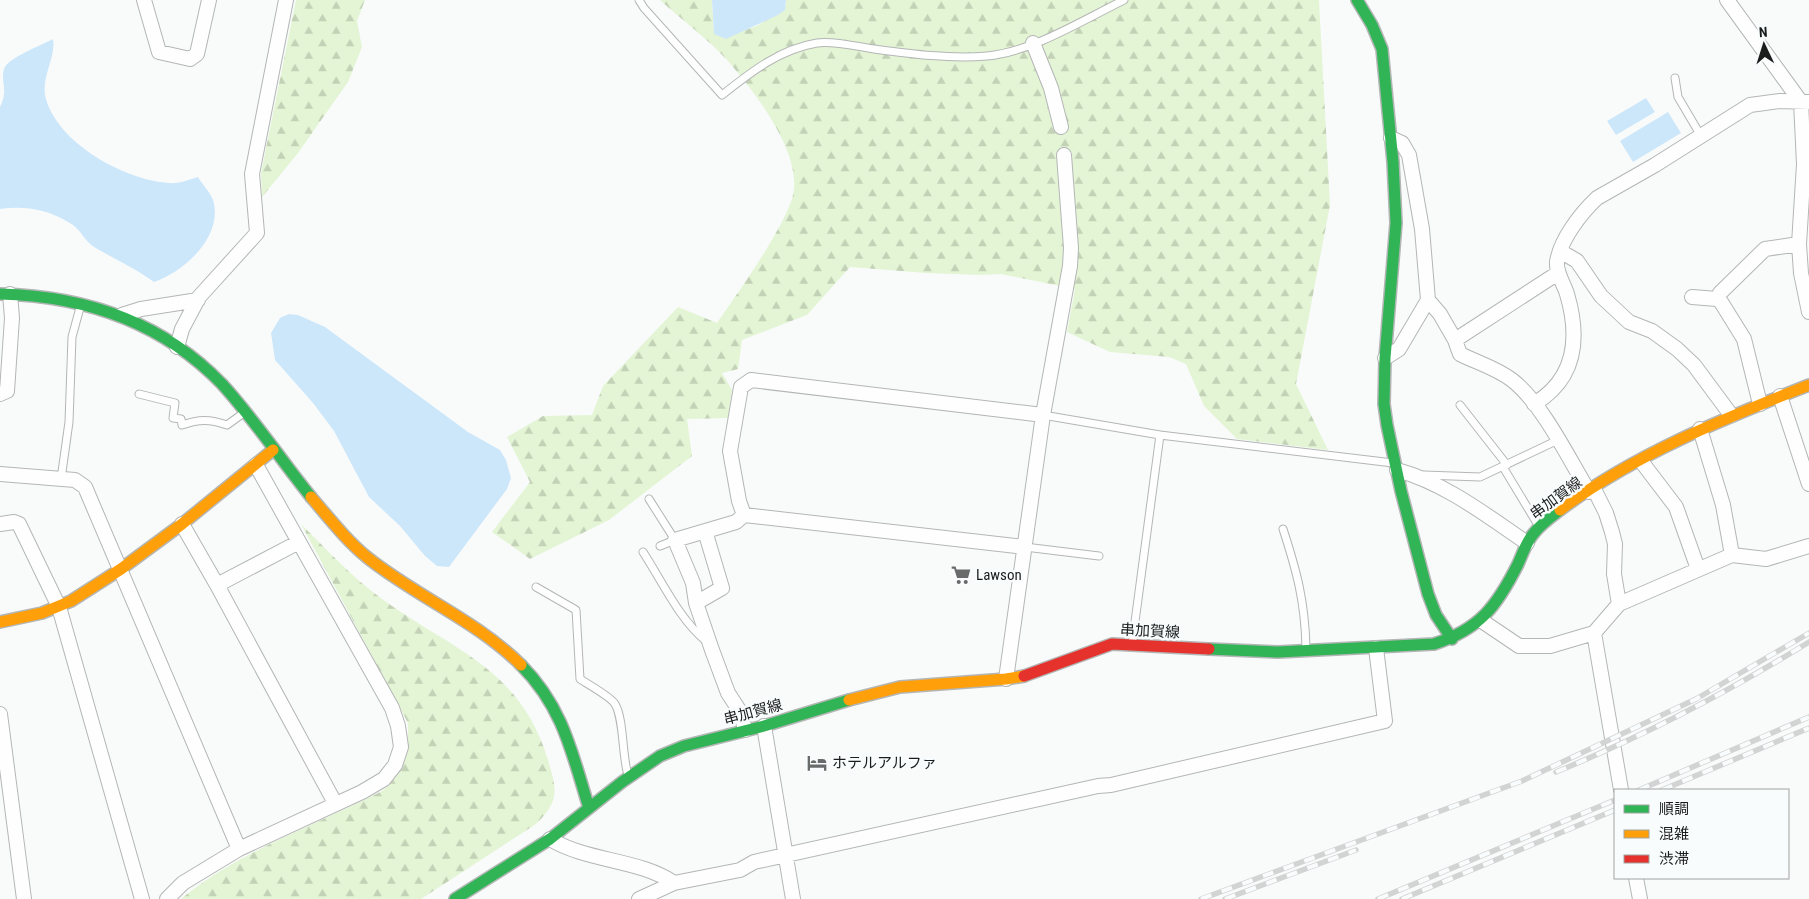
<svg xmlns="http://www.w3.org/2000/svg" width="1809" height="899" viewBox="0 0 1809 899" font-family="'Roboto Condensed','Noto Sans JP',sans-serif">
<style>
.forest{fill:url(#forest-firs)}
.water{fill:#cde7fa}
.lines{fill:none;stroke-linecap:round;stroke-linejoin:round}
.lane-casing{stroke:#b4b6b6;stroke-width:9}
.street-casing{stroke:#b4b6b6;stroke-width:16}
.fast-casing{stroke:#b4b6b6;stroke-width:14}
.slow-casing{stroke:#b4b6b6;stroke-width:14}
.jam-casing{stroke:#b4b6b6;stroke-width:14}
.lane{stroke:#fefefe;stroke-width:7}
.street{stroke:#fefefe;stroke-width:14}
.fast{stroke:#30b455;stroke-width:11}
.slow{stroke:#ff9f0a;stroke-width:11}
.jam{stroke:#e5322d;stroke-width:11}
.rail-casing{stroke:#d2d3d3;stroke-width:5.5}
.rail{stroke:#f8fcfc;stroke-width:4;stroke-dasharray:11;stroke-linecap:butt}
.labels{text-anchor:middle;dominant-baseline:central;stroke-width:5;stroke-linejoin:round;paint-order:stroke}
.street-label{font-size:15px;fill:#1b1d1c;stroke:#f8fcfc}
.poi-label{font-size:15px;fill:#1b1d1c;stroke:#f8fcfc;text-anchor:start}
</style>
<defs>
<pattern id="forest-firs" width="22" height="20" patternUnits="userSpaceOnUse" patternTransform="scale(1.25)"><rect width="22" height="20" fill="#e4f5d5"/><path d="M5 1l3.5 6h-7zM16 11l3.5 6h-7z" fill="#c3d2b6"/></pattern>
</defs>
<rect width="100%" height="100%" fill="#f9fbfb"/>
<path class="forest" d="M296 0H365L357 21 362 47 348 82 298 153 262 197 261 173Z
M660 0H712L714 34C752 31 756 29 786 5V0H1319L1330 205 1296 384 1328 450 1237 439 1204 406 1186 364 1169 357 1110 352 1067 332 1075 289 1001 274 981 275 926 273 850 267 807 315 742 340 738 369 722 373 732 390 728 418 687 419 692 456 609 520 530 559 492 532 530 482 507 437 543 416 592 415 603 386 678 307 717 323C736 295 791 220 794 189 798 148 754 91 728 61 708 39 682 20 660 0Z
M301 524C327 550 352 577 382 599 452 650 520 667 548 760 557 791 560 800 536 824L421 899H181C240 850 315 826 382 791 408 769 408 755 408 723Z"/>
<path class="water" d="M712 0H786L785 10 778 15 726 39 714 34Z
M53 39C56 58 42 75 45 95 55 142 124 180 169 183 179 184 188 180 198 177 202 184 210 192 213 200 224 236 184 272 154 282 135 268 114 259 94 247 86 242 81 231 73 225 51 210 26 205 0 209V107C9 88 0 83 4 69 7 58 42 45 53 39Z
M1646 98 1655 112 1616 135 1607 121Z
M1668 112 1681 133 1633 162 1620 141Z
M289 314 298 315 325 327 468 432 500 450 506 460 511 478 507 489 449 567 437 566 425 556 400 526 369 497 334 431 313 403 275 360 271 333 280 318Z"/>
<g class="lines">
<defs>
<path id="lane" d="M639 0 644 8 722 95C751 72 780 49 817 43 832 40 859 47 874 49 912 54 949 59 987 56 1032 52 1083 20 1124 0
M1675 78 1678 97 1701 136
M139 394 175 403 173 418 181 419 182 425C199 419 210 419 227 425L245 412
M1460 405 1507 465
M1043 415 1160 435 1132 644
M1160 435 1393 463
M1503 467 1538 525
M1424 475 1480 477 1558 440
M61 479 69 422 72 337 81 304
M649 499 675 540 660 546
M1283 529C1297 572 1305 602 1306 648
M1025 547 1099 556
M643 552C662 581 679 619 706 641
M536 587 576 610 580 679C589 685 611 697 615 704 624 719 622 756 628 775"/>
<path id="street" d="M144 0 159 52 190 59 197 54 209 0
M1727 0 1801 102 1804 164 1799 244 1801 273 1809 312
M1033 43 1051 88 1061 127
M1391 138 1402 143 1409 155 1422 229 1428 300 1440 314 1455 340 1460 354C1478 363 1496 368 1512 380 1542 403 1569 459 1589 492
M1560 251 1577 261 1601 296 1629 322 1652 331 1677 349 1694 365 1731 415
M1692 297 1717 299 1721 302 1744 339 1760 404
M1717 299 1720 293 1765 249 1799 244
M122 315 141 309 198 300
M1455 340 1558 273
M177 347 182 329 199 297 257 233 252 174 286 0
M1385 358 1399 349 1428 300
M0 394 7 391 12 318 10 294
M1780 396 1809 484
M1534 404C1576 379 1580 338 1567 294 1564 284 1556 273 1557 262 1560 240 1581 213 1597 198L1655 165 1750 105 1780 101 1809 102
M1700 429 1723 505 1732 555
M1641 461 1676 507 1698 569
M256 465 299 542
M1397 470C1445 483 1486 515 1527 543
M0 474 75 480 85 487 239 849
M1594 489 1606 513 1612 532 1615 544 1614 574 1619 604
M744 515 739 501 730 451 741 387 751 380 1043 415
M744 515 1025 547
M744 515 736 522 675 540 693 583 696 603 712 650 728 693 741 713 745 730
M0 524 14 522 19 524 59 607 142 899
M217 585 335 803
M696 603 722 588 705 531
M1482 621 1519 646H1550L1594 633 1619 604 1732 555 1766 559 1809 546
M1594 633 1621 790
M1006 679 1043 415 1070 266 1071 248 1064 155
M0 714 24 899
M764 726 793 899
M550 839C588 862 639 859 674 883
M1636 878 1640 899
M167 899 183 883 239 849 362 792 384 779 395 765 401 747 398 726 392 708 299 542 217 585 182 524
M639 899 674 883 740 870 754 862 1098 786 1111 785 1385 721 1376 648"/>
<path id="fast" d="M1357 0 1372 25 1382 49 1393 162 1396 223 1385 358 1384 404 1387 425 1401 491 1428 594 1436 615 1452 639
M0 294C84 296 162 322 222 384 254 419 281 460 311 497
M1209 649 1278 652 1434 644C1480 629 1497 606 1518 564 1523 553 1526 542 1534 533 1541 524 1551 517 1560 510
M521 665C563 707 572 753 589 808
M455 899 550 839 622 782 660 756 684 746 764 726 849 700"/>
<path id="slow" d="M311 497C330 519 346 540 368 558 417 597 477 621 521 665
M1560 510C1635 454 1723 419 1809 385
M0 622 42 613 71 601 121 569 182 524 273 450
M849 700 900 687 1006 679 1024 676"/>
<path id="jam" d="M1024 676 1112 644 1209 649"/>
</defs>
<use href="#lane" class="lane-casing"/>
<use href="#street" class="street-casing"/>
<use href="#fast" class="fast-casing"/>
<use href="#slow" class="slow-casing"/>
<use href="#jam" class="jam-casing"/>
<use href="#lane" class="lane"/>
<use href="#street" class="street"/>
<use href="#fast" class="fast"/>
<use href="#slow" class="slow"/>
<use href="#jam" class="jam"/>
<defs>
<path id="rail" d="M1556 772C1644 736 1728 692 1809 642
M1639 790 1809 717
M1662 790 1809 728
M1201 899 1522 781 1696 699 1809 633
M1225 899 1356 850
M1378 899 1615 800
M1402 899 1615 810"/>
</defs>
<use href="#rail" class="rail-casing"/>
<use href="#rail" class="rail"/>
</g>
<defs>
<symbol id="supermarket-bare" viewBox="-9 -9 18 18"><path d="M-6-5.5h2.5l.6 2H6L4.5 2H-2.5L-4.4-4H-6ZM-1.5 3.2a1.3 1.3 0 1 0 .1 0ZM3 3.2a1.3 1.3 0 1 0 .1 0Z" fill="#696b6a" stroke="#f8fcfc" stroke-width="2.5" paint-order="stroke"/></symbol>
<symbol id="hotel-bare" viewBox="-9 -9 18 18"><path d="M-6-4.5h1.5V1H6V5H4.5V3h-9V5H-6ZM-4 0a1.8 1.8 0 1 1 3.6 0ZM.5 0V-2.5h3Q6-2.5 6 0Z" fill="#696b6a" stroke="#f8fcfc" stroke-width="2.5" paint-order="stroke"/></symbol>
</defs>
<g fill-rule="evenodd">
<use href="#supermarket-bare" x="947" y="561" width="28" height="28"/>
<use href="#hotel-bare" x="803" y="749" width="28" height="28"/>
</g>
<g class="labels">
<g class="street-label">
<text transform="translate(1556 498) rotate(-36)">串加賀線</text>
<text transform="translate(1150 631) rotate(3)">串加賀線</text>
<text transform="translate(753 712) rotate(-15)">串加賀線</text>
</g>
<g class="poi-label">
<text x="976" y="575">Lawson</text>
<text x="832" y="763">ホテルアルファ</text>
</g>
</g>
<rect x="1614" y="789" width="175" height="90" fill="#f8fcfc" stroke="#a0a3a2"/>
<rect x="1624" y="805" width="25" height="8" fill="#30b455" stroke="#a0a3a2"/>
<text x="1659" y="814" font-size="15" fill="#1b1d1c">順調</text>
<rect x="1624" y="830" width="25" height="8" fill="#ff9f0a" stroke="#a0a3a2"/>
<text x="1659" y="839" font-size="15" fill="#1b1d1c">混雑</text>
<rect x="1624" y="855" width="25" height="8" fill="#e5322d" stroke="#a0a3a2"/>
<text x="1659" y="864" font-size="15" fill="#1b1d1c">渋滞</text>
<g transform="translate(1764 45) rotate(356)" stroke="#f8fcfc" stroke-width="4" paint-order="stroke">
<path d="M0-4L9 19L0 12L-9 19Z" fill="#1b1d1c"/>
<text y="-8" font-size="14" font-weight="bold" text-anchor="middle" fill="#1b1d1c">N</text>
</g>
</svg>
